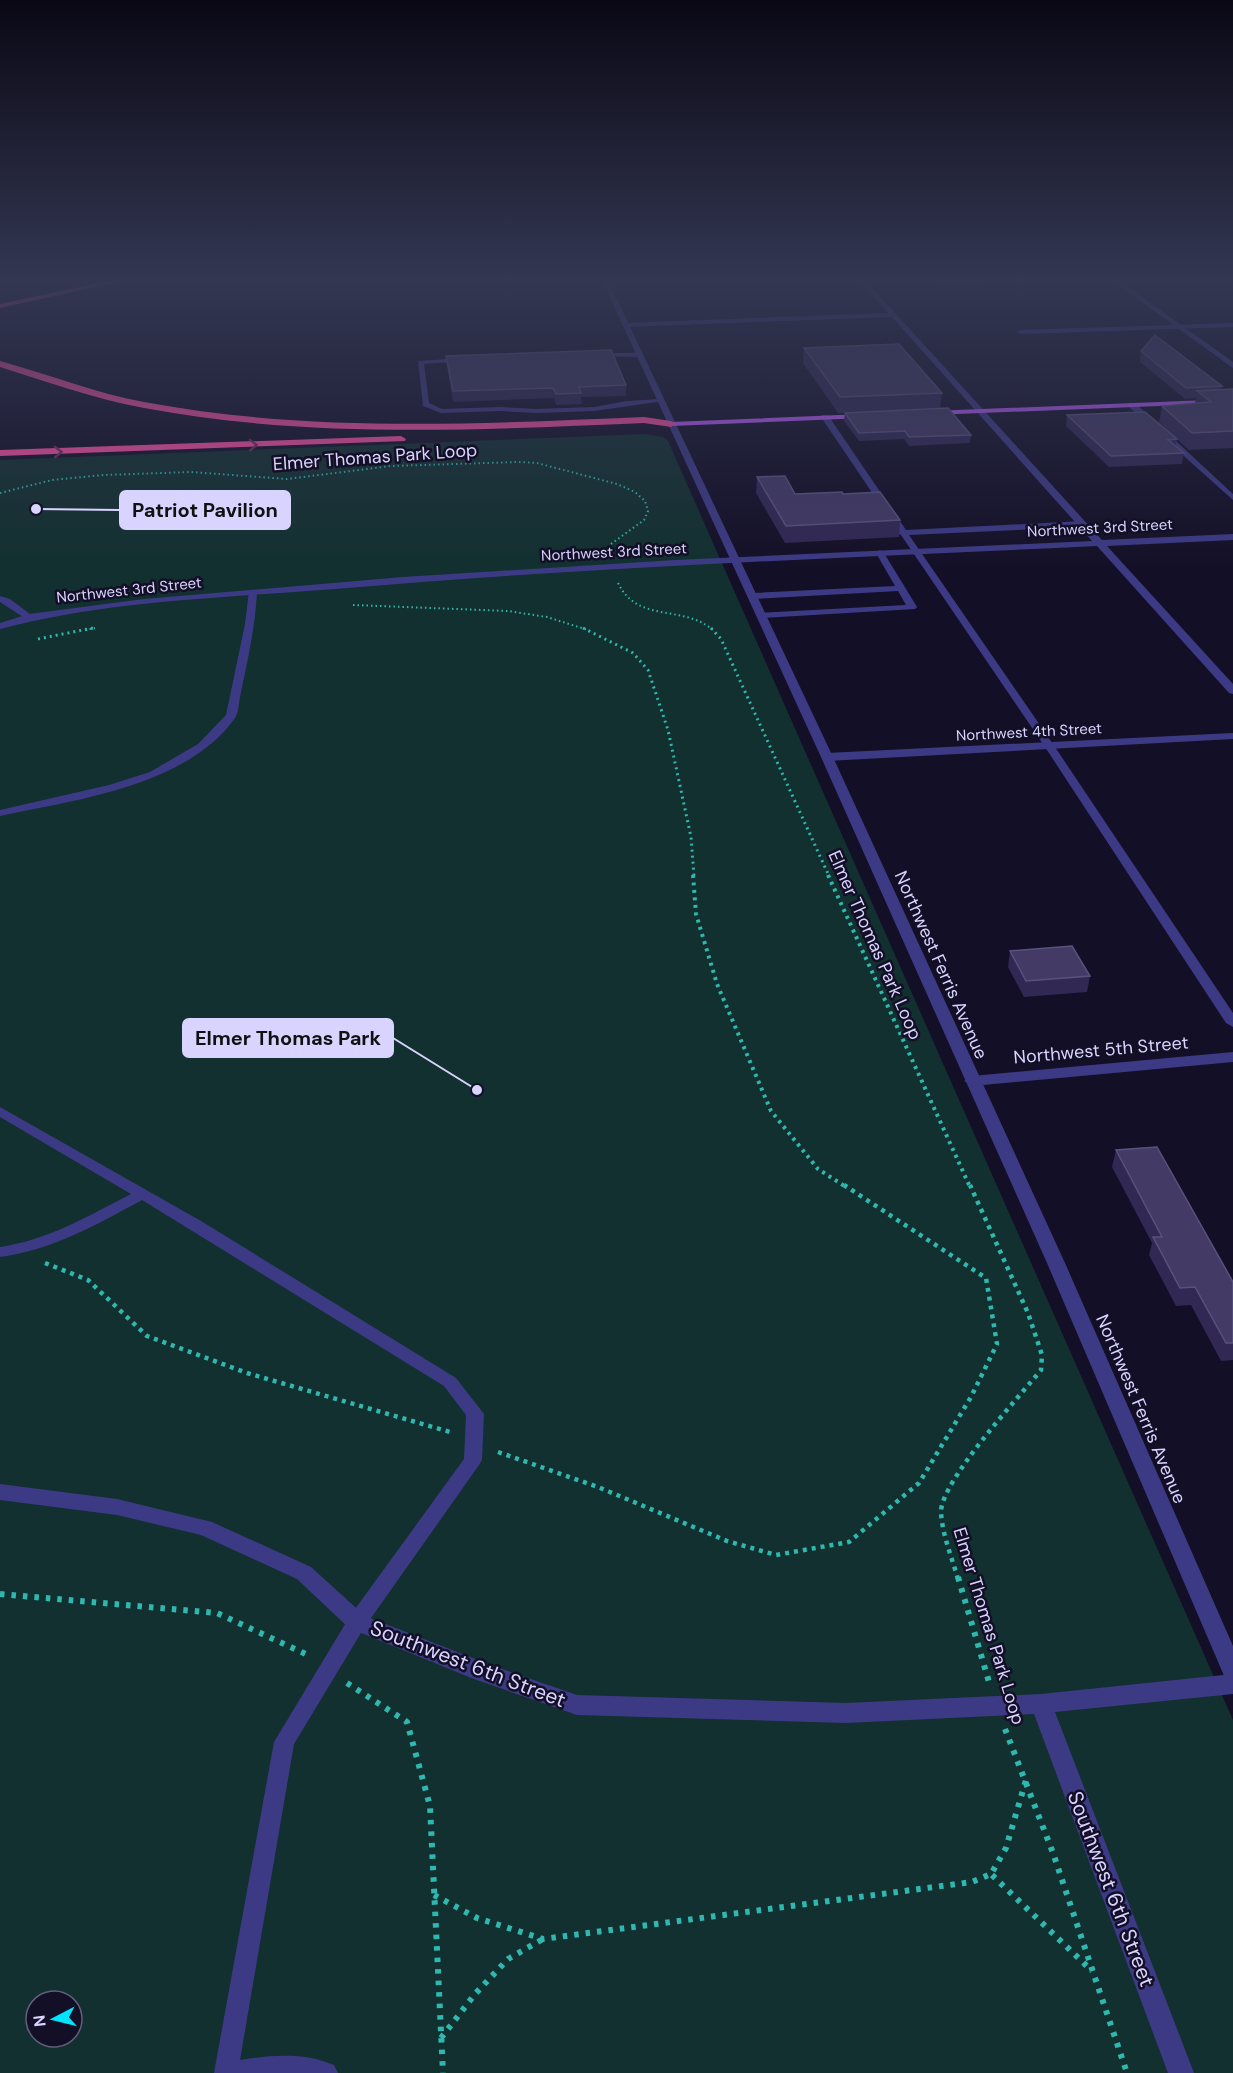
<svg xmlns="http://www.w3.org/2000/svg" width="1233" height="2073" viewBox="0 0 1233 2073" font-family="'DM Sans',sans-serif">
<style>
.green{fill:#12302f;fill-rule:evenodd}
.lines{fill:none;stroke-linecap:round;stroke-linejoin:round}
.path-far4{stroke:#2fb8b0;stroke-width:2;stroke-dasharray:1.5 3;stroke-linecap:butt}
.path-far3{stroke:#2fb8b0;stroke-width:3;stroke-dasharray:2 4;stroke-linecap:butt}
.path-far2{stroke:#2fb8b0;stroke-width:4;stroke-dasharray:3 4.5;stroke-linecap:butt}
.path-far1{stroke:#2fb8b0;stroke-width:4.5;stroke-dasharray:4 5;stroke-linecap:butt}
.path{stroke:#2fb8b0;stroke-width:6;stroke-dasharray:4.5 7;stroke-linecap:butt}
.service{fill:#3d3a85;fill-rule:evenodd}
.minor{fill:#3d3a85;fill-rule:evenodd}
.tertiary{fill:#3d3a85;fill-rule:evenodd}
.primary{fill:#c25bff;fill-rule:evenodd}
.motorway{fill:#ff4fa3;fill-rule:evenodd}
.wall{fill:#312854}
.building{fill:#433a66;stroke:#5a527e;stroke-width:1.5}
.oneway{stroke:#7d2c5e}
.labels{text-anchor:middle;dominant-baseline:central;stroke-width:5;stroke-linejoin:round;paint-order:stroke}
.far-street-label{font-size:15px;fill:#d9d4ff;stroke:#130f26}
.street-label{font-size:18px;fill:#d9d4ff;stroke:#130f26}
.near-street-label{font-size:21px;fill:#d9d4ff;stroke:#130f26}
.leader{fill:none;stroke:#d9d4ff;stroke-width:2}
.callout-dot{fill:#d9d4ff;stroke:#130f26;stroke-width:2}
.callout{fill:#d9d4ff;stroke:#d9d4ff;stroke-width:2}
.callout-label{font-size:20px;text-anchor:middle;font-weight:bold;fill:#111}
</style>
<rect width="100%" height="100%" fill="#130f26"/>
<path class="green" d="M644 434 663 437 668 441 1233 1720V2073H0V460ZM36 2001H72V2037H36Z"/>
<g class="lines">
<path class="path-far4" d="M0 493 52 480 103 475 191 472 287 479 391 466 518 462 537 463 617 484 635 492 645 501 648 511 644 520 611 544 610 550
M618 583C638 624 683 604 713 630
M353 605 508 611 547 617 588 630
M85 630 95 628"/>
<path class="path-far3" d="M583 628 633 653 648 670 668 730 691 837 694 876
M711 628 721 639 829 876
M38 639 93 628"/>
<path class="path-far2" d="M693 875 696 914 717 984 771 1111 818 1169 846 1187
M828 875 970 1187"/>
<path class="path-far1" d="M45 1263 88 1280 147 1336 247 1373 450 1432
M498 1452 598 1487 727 1541 776 1555 849 1542 919 1483 971 1397 997 1344 986 1278 844 1185
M958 1579C952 1558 942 1534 941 1512 941 1481 1019 1397 1041 1370L1042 1355 1028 1313 970 1185"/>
<path class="path" d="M958 1577 989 1682
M0 1594 217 1613 310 1656
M347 1683 407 1722 430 1806 443 2073
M1005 1729 1053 1853 1127 2073
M992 1875 1092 1971
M434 1895 477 1918 543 1939 972 1882 991 1874 1006 1848 1026 1780
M441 2038 475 1994 508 1959 543 1939"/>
<path class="service" d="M1033 280 935 285 932 283 978 280Z
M1233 323V327L1020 334 1017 332 1020 330Z
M594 353H639L642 355 639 357 596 356Z
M463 358 465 361 424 364 429 403 442 409 500 407 536 409 594 407 627 401 660 399 664 401 594 411 536 413 500 411 441 413 423 406 418 361Z
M1129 403H1135L1233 494V500L1129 407Z
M822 415H828L906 530 1083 521 1087 524 1083 527 909 535 1055 747 1233 1013V1027L1226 1023 1045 747 901 535 897 533 898 531 821 417Z
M880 550 884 553 917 607 915 609 762 618 759 617V613L906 605 898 591 753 599 748 596 753 593 895 586 876 553Z
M249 591 257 593C255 627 248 659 241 692 239 700 239 712 235 718 187 786 75 800 0 816V810L109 785 150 772 198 744 226 715 245 624Z
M0 596 10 599 34 617 26 619 0 602Z
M0 1107 201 1221 456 1378 484 1414 482 1460 479 1465 364 1628 294 1744 240 2060C271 2055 304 2052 334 2065L338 2073H214L274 1742 350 1616 464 1459 466 1415 444 1386 142 1200C96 1225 52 1250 0 1257V1247C48 1240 88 1216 131 1194L0 1117Z"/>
<path class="minor" d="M859 280H865L1102 540 1233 534V540L1107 546 1233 684V694L1229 693 1097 546C843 558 588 567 335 589 224 598 108 600 0 629V623L29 614 144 599 403 577 675 560 1092 541 892 317 625 327 621 325 625 323 888 313Z
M1111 280H1118L1233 362V368Z
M1233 733V739L827 761 821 757 827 753Z
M1233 1052V1062L972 1086 964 1081 972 1076Z
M0 1484 117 1499 212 1522 311 1567 365 1616 488 1664 577 1695 846 1703 1041 1694 1233 1674V1694L1055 1712 1194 2073H1168L1034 1714 846 1723 577 1715 474 1679 349 1628 297 1579 201 1535 117 1515 0 1500Z"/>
<path class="tertiary" d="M602 280H608L833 757 1065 1263 1233 1646V1681L1225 1678 1222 1671 1047 1263 821 757Z"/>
<path class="primary" d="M1233 399V403L932 415 928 413 932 411Z
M863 414H866V418L671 426 667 424 671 422Z"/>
<path class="motorway" d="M112 280H127L0 308V304Z
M0 361C48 374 95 393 144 402 309 433 478 424 644 417L671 421 676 424 671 427 644 423C478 430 309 439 144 408 95 399 48 382 0 367Z
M401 436 406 439 405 441 0 456V450Z"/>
</g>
<path class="wall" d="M804 348 942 393 940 409 971 435 970 443 909 446 904 439 859 441 844 421 845 413H838L803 363Z
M1141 351 1222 386 1221 390 1233 389V448L1189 450 1159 422 1162 406 1195 403 1196 398 1185 399 1140 362Z
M446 356 626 385V396L581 397 582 404 556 405 554 398 453 402 447 366Z
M1067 415 1177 439 1175 446 1184 453 1182 464 1109 467 1066 426Z
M757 477 795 494 900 520 899 537 785 543 756 493Z
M1010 951 1090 976 1087 992 1024 997 1008 967Z
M1116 1150 1233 1282V1360L1221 1361 1191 1305 1176 1306 1149 1255 1152 1243 1112 1167Z"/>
<path class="building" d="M1155 335 1222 386 1186 388 1141 351Z
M899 344 942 393 840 397 804 348Z
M611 350 626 385 579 387 581 393 556 394 553 388 453 391 446 356Z
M1233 389V431L1192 433 1162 406 1211 402 1197 391Z
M948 408 971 435 909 437 905 431 859 433 845 413Z
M1145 412 1177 439 1168 440 1184 453 1111 456 1067 415Z
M785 476 795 494 842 492 843 494 880 492 900 520 786 526 757 477Z
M1072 946 1090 976 1026 981 1010 951Z
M1157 1147 1233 1282V1343H1226L1195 1287 1180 1288 1153 1237H1162L1116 1150Z"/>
<defs><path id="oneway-chevron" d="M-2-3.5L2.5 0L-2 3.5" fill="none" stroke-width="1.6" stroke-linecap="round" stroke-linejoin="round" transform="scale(1.5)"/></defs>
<g class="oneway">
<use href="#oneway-chevron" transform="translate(253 445) rotate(-2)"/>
<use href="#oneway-chevron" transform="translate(58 452) rotate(-1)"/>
</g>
<linearGradient id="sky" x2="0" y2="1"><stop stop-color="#0a0815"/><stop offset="0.49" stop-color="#333752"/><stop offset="1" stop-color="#333752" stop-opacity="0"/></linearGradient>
<rect width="1233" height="570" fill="url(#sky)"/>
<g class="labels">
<g class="far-street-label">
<text transform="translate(1100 528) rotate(-3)">Northwest 3rd Street</text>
<text transform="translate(614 552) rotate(-3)">Northwest 3rd Street</text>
<text transform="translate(129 590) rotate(-6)">Northwest 3rd Street</text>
<text transform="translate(1029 732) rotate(-3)">Northwest 4th Street</text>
</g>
<g class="street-label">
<text transform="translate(375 457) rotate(-4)">Elmer Thomas Park Loop</text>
<text transform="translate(875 945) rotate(66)">Elmer Thomas Park Loop</text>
<text transform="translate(941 965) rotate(66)">Northwest Ferris Avenue</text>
<text transform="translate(1101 1050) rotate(-5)">Northwest 5th Street</text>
<text transform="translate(1141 1409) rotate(67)">Northwest Ferris Avenue</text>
<text transform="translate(989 1626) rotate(73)">Elmer Thomas Park Loop</text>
</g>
<g class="near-street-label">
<text transform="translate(468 1664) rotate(21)">Southwest 6th Street</text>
<text transform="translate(1111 1889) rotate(69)">Southwest 6th Street</text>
</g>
</g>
<path class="leader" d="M36 509L120 510M477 1090L393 1038"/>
<g class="callout-dot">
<circle cx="36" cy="509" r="6"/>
<circle cx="477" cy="1090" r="6"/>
</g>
<g class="callout">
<rect x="120" y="491" width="170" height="38" rx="6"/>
<rect x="183" y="1019" width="210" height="38" rx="6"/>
</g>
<g class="callout-label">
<text x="205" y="517">Patriot Pavilion</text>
<text x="288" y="1045">Elmer Thomas Park</text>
</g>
<g transform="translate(54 2019) rotate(263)"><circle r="28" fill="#130f26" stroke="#625e7d" stroke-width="1.5"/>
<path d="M0-4.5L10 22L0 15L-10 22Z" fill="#00e5ff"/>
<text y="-9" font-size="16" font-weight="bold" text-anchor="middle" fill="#d9d4ff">N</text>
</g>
</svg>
